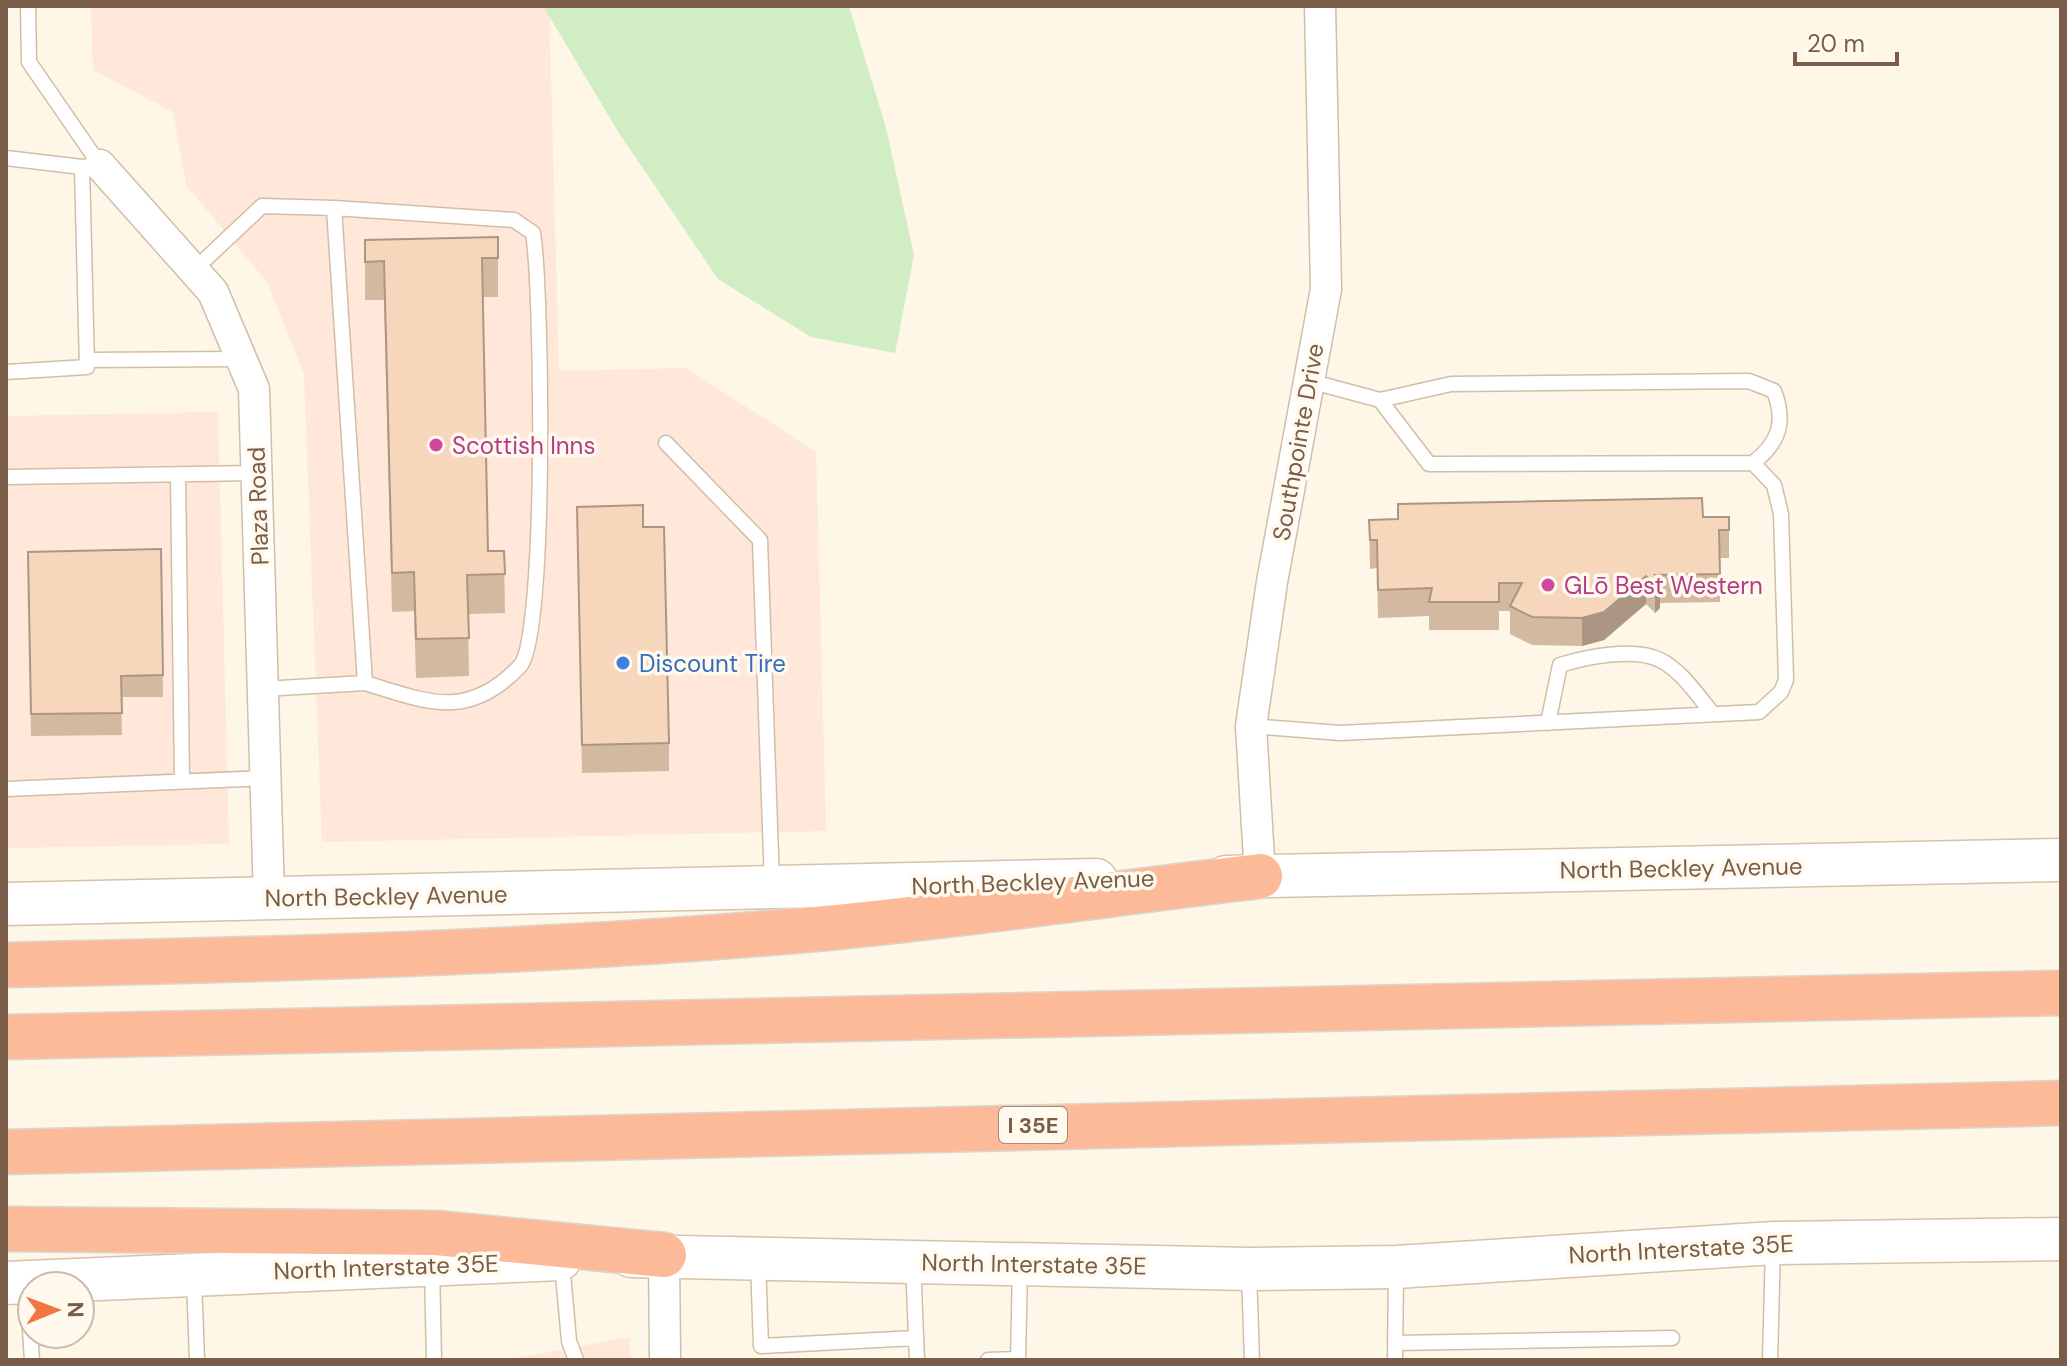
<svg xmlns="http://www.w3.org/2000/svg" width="2067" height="1366" viewBox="0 0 2067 1366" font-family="'DM Sans',sans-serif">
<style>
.commercial{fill:#ffe7d9}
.green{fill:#d1edc3}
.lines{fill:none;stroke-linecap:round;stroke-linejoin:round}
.lane-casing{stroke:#d1beaa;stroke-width:17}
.street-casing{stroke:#d1beaa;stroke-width:33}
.secondary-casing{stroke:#d7c1aa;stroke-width:45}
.highway-casing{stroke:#dcd5cf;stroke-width:47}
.lane{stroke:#fff;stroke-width:14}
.street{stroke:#fff;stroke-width:30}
.secondary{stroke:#fff;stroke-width:42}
.highway{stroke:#fcba98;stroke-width:44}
.wall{fill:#d4b9a1}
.shaded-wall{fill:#ac9683}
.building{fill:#f6d7bb;stroke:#ac9683;stroke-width:2}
.hotel-dot{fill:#d1479c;stroke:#fff9ee;stroke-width:3}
.shop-dot{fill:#3f7fe0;stroke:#fff9ee;stroke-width:3}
.labels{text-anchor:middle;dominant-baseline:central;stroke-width:7;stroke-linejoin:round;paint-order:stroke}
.shield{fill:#fff9ee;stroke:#a28c7a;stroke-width:2}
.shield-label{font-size:22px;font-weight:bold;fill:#7a5d48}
.street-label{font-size:24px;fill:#7a5d48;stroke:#fff9ee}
.hotel-label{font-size:24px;fill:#b23c85;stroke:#fff9ee;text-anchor:start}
.shop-label{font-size:24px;fill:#366cbe;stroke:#fff9ee;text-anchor:start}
</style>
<rect width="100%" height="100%" fill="#fef6e6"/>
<path class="commercial" d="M91 6H549L559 371 686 368 816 452 826 831 322 842 304 374 267 282 186 185 173 112 93 70Z
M218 412 229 844 6 848V416Z
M630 1337V1360H505Z"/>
<path class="green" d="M543 6H849L886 128 914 255 895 353 811 337 718 279 619 133Z"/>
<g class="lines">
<defs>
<path id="lane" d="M6 158 82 167 100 165 29 62 28 6
M334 208 514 220 533 233C542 286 547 637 520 666 468 721 427 702 365 683
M194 270 262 206 334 208 365 683 263 689
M87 360 241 359
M6 372 87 367 82 167
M1380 400 1451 384 1749 381 1774 391C1786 422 1779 443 1753 463
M666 443 760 540 772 884
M178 474 182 781
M6 477 257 473
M1548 723 1560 665C1586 657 1634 647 1660 660 1681 670 1698 696 1713 714
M1251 726 1340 733 1759 712 1781 692 1786 680 1781 514 1774 485 1753 463 1429 464 1380 400 1309 381
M6 789 265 778
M758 1262 761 1346 916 1338
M562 1263 569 1341 576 1360
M913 1264 917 1360
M432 1268 434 1360
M1249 1272 1252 1360
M194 1279 197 1360
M27 1285 32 1360
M1395 1343 1672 1338
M988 1360 1018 1359 1020 1268
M1395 1360 1396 1271
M1770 1360 1773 1247"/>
<path id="street" d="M100 165 213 292 254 389 269 899
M1260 876 1251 726 1272 582 1326 289 1320 6
M664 1255 665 1360"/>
<path id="secondary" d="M1226 877 2061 860
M6 904 1096 880
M631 1256 1249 1269 1396 1267 1774 1243 2061 1239
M6 1283 560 1259"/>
<path id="highway" d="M6 965C280 959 554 953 827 928 971 914 1116 893 1260 876
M6 1037 2061 993
M6 1152 2061 1103
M6 1229 436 1233 664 1255"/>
</defs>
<use href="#lane" class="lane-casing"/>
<use href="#street" class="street-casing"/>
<use href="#secondary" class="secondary-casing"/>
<use href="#highway" class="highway-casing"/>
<use href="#lane" class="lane"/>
<use href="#street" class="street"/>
<use href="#secondary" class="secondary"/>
<use href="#highway" class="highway"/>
</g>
<path class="wall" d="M498 237V297H482L488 551H504L505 613 468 614 469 676 416 678 414 611 392 612 384 300H365V240Z
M577 507 643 527 669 743V771L582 773Z
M1729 517V558H1720V602L1660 603V608L1655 613 1646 604 1604 640 1582 646 1532 645 1510 634V611H1499V630H1429V616L1378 618 1377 568 1370 569 1369 520Z
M161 549 163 697H121L122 735 31 736 28 552Z"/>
<path class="shaded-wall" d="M1646 576V604L1604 640 1582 646V618Z
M1660 580V608L1655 613V585Z"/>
<path class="building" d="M498 237V258H482L488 551H504L505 574 467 575 469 638 416 639 414 572 392 573 384 261 365 262V240Z
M1702 498 1703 517H1729V530H1719L1720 574 1655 575 1660 580 1655 585 1646 576 1604 612 1582 618 1532 617 1510 606 1522 583H1499V602H1429L1432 588 1378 590 1377 540H1370L1369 520 1398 519V504Z
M643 505V527H664L669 743 582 745 577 507Z
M161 549 163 675 121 676 122 713 31 714 28 552Z"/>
<g class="hotel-dot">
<circle cx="436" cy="445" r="8"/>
<circle cx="1548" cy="585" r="8"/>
</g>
<circle class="shop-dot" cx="623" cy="663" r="8"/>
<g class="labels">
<rect class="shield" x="999" y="1107" width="68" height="36" rx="6"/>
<g class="shield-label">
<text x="1033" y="1125">I 35E</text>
</g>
<g class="street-label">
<text transform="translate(1298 442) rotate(-80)">Southpointe Drive</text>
<text transform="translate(258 506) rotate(-92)">Plaza Road</text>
<text transform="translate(1681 868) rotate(-1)">North Beckley Avenue</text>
<text transform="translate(1033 882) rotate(-2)">North Beckley Avenue</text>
<text transform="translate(386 896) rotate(-1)">North Beckley Avenue</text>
<text transform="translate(1681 1249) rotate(-3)">North Interstate 35E</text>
<text transform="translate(1034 1264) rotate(1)">North Interstate 35E</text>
<text transform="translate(386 1267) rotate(-2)">North Interstate 35E</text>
</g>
<g class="hotel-label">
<text x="452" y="445">Scottish Inns</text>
<text x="1564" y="585">GLō Best Western</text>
</g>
<g class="shop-label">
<text x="639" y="663">Discount Tire</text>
</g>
</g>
<rect width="2067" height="1366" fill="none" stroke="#7a5d48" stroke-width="16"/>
<g transform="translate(56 1310) rotate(89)"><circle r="38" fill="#fff9ee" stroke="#cabbac" stroke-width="2"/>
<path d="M0-6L14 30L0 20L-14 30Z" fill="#f17642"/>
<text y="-12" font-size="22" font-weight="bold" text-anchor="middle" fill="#7a5d48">N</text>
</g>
<path d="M1795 52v12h102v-12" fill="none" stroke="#7a5d48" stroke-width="4"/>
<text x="1807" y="52" font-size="24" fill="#7a5d48" stroke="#fff9ee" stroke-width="6" paint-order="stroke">20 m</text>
</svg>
